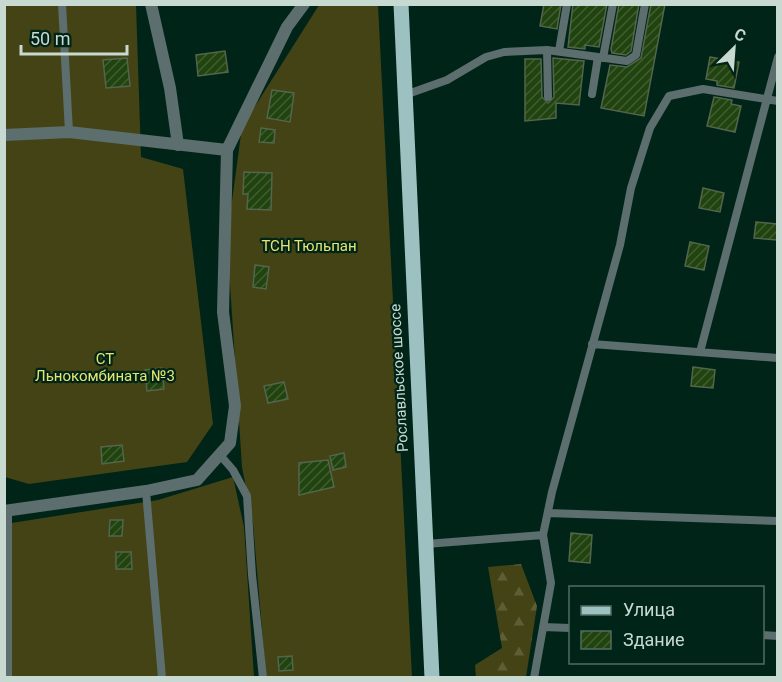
<svg xmlns="http://www.w3.org/2000/svg" width="782" height="682" viewBox="0 0 782 682" font-family="Roboto,sans-serif">
<style>
.forest{fill:url(#forest-firs)}
.garden{fill:#444315}
.building{fill:url(#building-hatch);stroke:#53654b;stroke-width:1.5}
.lines{fill:none;stroke-linecap:round;stroke-linejoin:round}
.lane{stroke:#5c6e6e;stroke-width:8}
.street{stroke:#5c6e6e;stroke-width:12}
.primary{stroke:#9cc1c0;stroke-width:15}
.labels{text-anchor:middle;dominant-baseline:central;stroke-width:4.5;stroke-linejoin:round;paint-order:stroke}
.park-label{font-size:15px;fill:#e7e570;stroke:#012418}
.street-label{font-size:15px;fill:#c7d9d0;stroke:#012418}
</style>
<defs>
<pattern id="forest-firs" width="22" height="20" patternUnits="userSpaceOnUse" patternTransform="scale(1.5)"><rect width="22" height="20" fill="#444315"/><path d="M5 1l3.5 6h-7zM16 11l3.5 6h-7z" fill="#5e5e36"/></pattern>
<pattern id="building-hatch" width="6" height="6" patternUnits="userSpaceOnUse" patternTransform="scale(1.5)"><rect width="6" height="6" fill="#21430f"/><path d="M-1 1l2-2M0 6l6-6M5 7l2-2" fill="none" stroke="#405e31"/></pattern>
</defs>
<rect width="100%" height="100%" fill="#012418"/>
<path class="forest" d="M521 564 537 606 526 677H476L475 665 502 648 488 567Z"/>
<path class="garden" d="M4 5H136L141 157 183 169 213 424 187 462 29 484 5 477Z
M319 5H378L412 677H266L253 523 242 467 227 238 242 127Z
M233 477 244 527 254 677 5 678V524L158 500Z"/>
<path class="building" d="M544 4H561L557 29 540 26Z
M573 4H607L599 47 585 45V49L568 47Z
M619 4H639L631 51 626 55 612 53 611 49Z
M651 4H665L644 116 601 108 610 65 627 67 641 58Z
M225 51 228 72 198 76 196 55Z
M710 57 739 62 734 88 717 85V81L706 79Z
M127 58 130 86 106 88 103 60Z
M553 58 584 61 579 105 556 103V118L525 121V59H541L542 97 548 103 554 97Z
M272 90 294 93 290 122 267 118Z
M714 97 732 100 731 104 741 106 735 132 707 126Z
M261 128 275 130 274 143 259 142Z
M244 172 272 173 271 210 247 209 248 194H243Z
M703 188 724 193 720 212 699 208Z
M756 222 777 224V240L754 238Z
M690 242 709 246 704 270 685 266Z
M255 265 269 267 266 289 253 287Z
M693 367 715 370 713 388 691 386Z
M162 368 164 389 147 391 145 370Z
M284 382 288 399 268 403 264 386Z
M122 445 124 461 102 464 101 447Z
M344 453 346 467 333 470 330 456Z
M328 460 334 487 299 495V463Z
M110 520H123L122 536H109Z
M571 533 592 535 590 563 569 561Z
M116 552H131L132 569H116Z
M292 656 293 670 279 671 278 657Z"/>
<g class="lines">
<path class="lane" d="M62 4 69 132
M547 50 548 97
M559 51 567 4
M603 58 613 4
M592 94 598 57
M405 95 447 80 486 57 504 52 547 50 627 61 636 55 645 4
M592 344 778 358
M700 352 778 57
M220 455 233 470 247 496 252 575 263 678
M146 491 162 678
M8 510V678
M548 513 778 521
M426 544 543 535 552 492 620 245 631 188 650 128 669 96 703 89 778 101
M543 627 570 628
M762 635 778 636
M534 678 551 583 543 535"/>
<path class="street" d="M151 4 170 88 178 145
M4 135 69 132 227 150
M4 511 146 491 197 480 230 443 235 406 223 312 227 150 287 27 304 4"/>
<path class="primary" d="M401 4 432 678"/>
</g>
<g class="labels">
<g class="park-label">
<text x="309" y="246">ТСН Тюльпан</text>
<text x="105" y="359">СТ<tspan x="105" dy="17">Льнокомбината №3</tspan></text>
</g>
<g class="street-label">
<text transform="translate(399 378) rotate(-93)">Рославльское шоссе</text>
</g>
</g>
<rect width="782" height="682" fill="none" stroke="#c7d9d0" stroke-width="12"/>
<rect x="569" y="586" width="195" height="78" fill="#012418" stroke="#506c62" stroke-width="1.5"/>
<rect x="581" y="606" width="30" height="9" fill="#9cc1c0" stroke="#506c62" stroke-width="1.5"/>
<text x="623" y="616" font-size="18" fill="#c7d9d0">Улица</text>
<rect x="581" y="631" width="30" height="18" fill="url(#building-hatch)" stroke="#506c62" stroke-width="1.5"/>
<text x="623" y="646" font-size="18" fill="#c7d9d0">Здание</text>
<g transform="translate(734 48) rotate(25)" stroke="#012418" stroke-width="4.5" paint-order="stroke">
<path d="M0-4.5L10 22L0 15L-10 22Z" fill="#c7d9d0"/>
<text y="-9" font-size="16" font-weight="bold" text-anchor="middle" fill="#c7d9d0">С</text>
</g>
<path d="M21 45v9h106v-9" fill="none" stroke="#c7d9d0" stroke-width="3"/>
<text x="30" y="45" font-size="18" fill="#c7d9d0" stroke="#012418" stroke-width="4.5" paint-order="stroke">50 m</text>
</svg>
